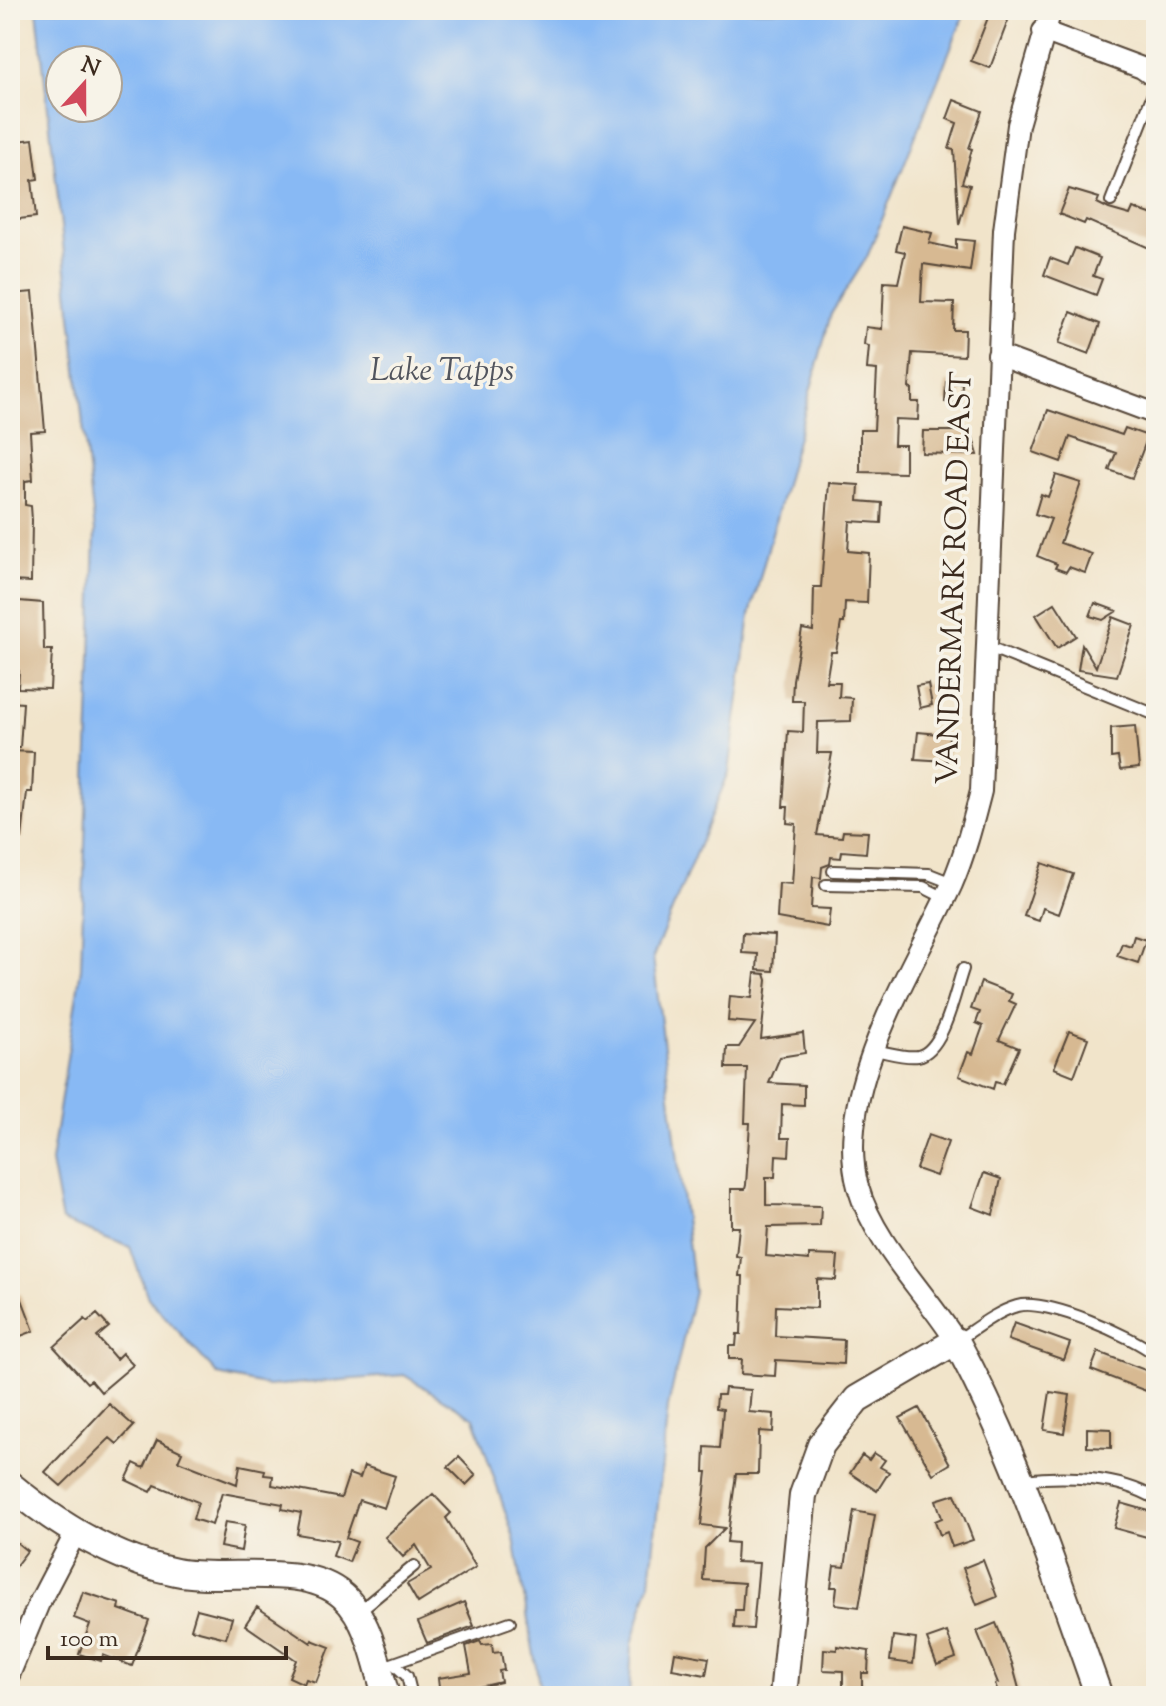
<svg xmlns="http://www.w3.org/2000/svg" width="1166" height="1706" viewBox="0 0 1166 1706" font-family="'Sorts Mill Goudy',serif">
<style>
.water{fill:#88b9f4;stroke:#627289;stroke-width:2;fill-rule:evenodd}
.building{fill:#d7b992}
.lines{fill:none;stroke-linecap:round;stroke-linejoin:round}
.lane-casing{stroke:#564638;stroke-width:14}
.street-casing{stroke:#564638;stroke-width:24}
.secondary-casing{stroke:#564638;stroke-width:30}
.lane{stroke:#fff;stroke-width:10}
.street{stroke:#fff;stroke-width:20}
.secondary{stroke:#fff;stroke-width:26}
.labels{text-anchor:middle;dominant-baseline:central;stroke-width:7;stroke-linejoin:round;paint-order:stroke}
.street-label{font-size:30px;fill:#3b2a1e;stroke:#f7f3e8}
.water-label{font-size:32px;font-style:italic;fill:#52555e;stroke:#f7f3e8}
</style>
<rect width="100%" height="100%" fill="#f7f3e8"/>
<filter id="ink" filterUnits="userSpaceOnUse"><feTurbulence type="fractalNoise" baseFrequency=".0125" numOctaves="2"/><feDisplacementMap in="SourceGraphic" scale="16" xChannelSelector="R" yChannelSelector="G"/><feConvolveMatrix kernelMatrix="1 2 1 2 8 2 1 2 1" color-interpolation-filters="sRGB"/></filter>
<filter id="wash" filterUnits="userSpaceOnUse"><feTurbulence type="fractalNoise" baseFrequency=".006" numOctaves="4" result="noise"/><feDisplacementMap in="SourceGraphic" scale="32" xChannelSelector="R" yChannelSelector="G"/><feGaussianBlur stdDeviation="1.8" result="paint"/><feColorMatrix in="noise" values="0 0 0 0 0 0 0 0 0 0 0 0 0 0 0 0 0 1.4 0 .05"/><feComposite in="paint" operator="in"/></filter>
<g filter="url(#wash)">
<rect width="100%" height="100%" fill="#f1e4ca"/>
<path class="water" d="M37 10H966L867 257 831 314 750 615 729 772 653 957 694 1291 668 1407 650 1582 632 1644 629 1696H541L514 1538 474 1418 404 1375 268 1386 218 1375 148 1298 130 1247 62 1221 51 1162 81 968 95 532ZM60 60H108V108H60Z"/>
<g id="blocks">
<path class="building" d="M991 10H1012L990 68 971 61Z
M954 100 982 111 969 148 972 149 962 183 970 185 959 225 954 150 949 149 957 123 947 119Z
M33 139 38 179 32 180 36 217 10 220V142Z
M1069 189 1099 198 1097 203 1109 209 1130 215 1133 208 1156 216V251L1086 220 1084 224 1059 214Z
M902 226 932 233 929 243 956 249V239L974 241 970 271 923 264 921 302 954 303 953 330H965L964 356 912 353 909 388 912 389V402H919L918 420 895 419 894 445H905V473L860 472V430H874L877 370 867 369 869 346 864 345 866 327 882 329 884 282 898 283 905 252 896 250Z
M1075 248 1100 258 1093 276 1102 279 1096 295 1044 275 1050 258 1068 265Z
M33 292 45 431 30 432 33 480 25 481V505L31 506 32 520 31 582 11 581 10 395H20L12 294Z
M1071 312 1100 324 1089 354 1059 343Z
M946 382 962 383 961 403 945 402Z
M1048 410 1122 435 1125 428 1148 436 1132 478 1109 470 1116 453 1070 437 1061 462 1033 452Z
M923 431H971L978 455 922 453Z
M1056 475 1081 483 1060 543 1092 554 1085 573 1069 567 1066 572 1055 568 1057 564 1037 556 1051 519 1035 514 1041 494 1048 497Z
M829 483 859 485 858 501 882 503 881 523 850 521 848 551 869 553 867 603 845 602 844 623H841L836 652H831L826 682H840L839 697 852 698 851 721 818 722 817 753H832L817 835 842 837 843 831 868 832 866 853 842 851 841 858 831 857 830 864 822 867 821 878 813 877 811 908 830 909 828 927 777 918 779 883 792 884 796 824 787 823 788 807H783L788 731 803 732 804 701H792L793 680 802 629 813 631 814 587H821Z
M19 601 43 603 44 650H52L50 689 18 688 19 671 10 670V609H19Z
M1055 603 1076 636 1057 648 1036 615Z
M1095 603 1117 611 1103 620 1090 616Z
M1113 617 1134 625 1117 676 1078 670 1082 644 1096 667Z
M928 684 932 705 920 708 916 686Z
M10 702 23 703 20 748H10Z
M1135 726 1139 768 1120 770 1118 757 1111 758V728Z
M918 732 949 735 947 761 915 759Z
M10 751 34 752 32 792H27L22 838 10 837Z
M1042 863 1073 874 1059 914 1043 908 1039 921 1024 916Z
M743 933 775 935 773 971 757 970 758 954 742 953Z
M1134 936 1146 940 1138 963 1117 956 1122 943 1131 946Z
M755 973 765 974 767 980 761 1039 803 1033 805 1053 780 1057 769 1083 804 1085V1105L782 1104 781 1138H790L789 1156 776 1155 775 1177H766V1205L821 1206 820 1226 768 1227 766 1256 809 1260V1255L838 1256 836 1280 817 1279V1308L776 1306 775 1336 844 1340 843 1364 776 1360 775 1376 741 1374 742 1359H729V1346H736L737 1334H741L743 1276H739L741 1257 736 1256 739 1227H731V1189H745L746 1185 750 1123H745L747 1068H726L727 1047H739L755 1023 728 1021 730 996 752 998Z
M981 982 1012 994 1009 1001 1016 1004 999 1040 1019 1048 1003 1084 995 1082 993 1089 959 1076 968 1052 973 1054 983 1026 976 1023 980 1012 971 1009Z
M1069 1031 1088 1038 1074 1076 1054 1068Z
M928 1135 948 1142 936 1176 916 1169Z
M984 1173 1001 1179 993 1215 972 1207Z
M20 1294 34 1331 10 1340V1298Z
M97 1314 109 1327 97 1337 116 1359 122 1353 133 1365 101 1392 91 1380 87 1383 54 1347 85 1319 88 1322Z
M1014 1323 1070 1343 1064 1360 1008 1340Z
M1098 1352 1153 1373 1146 1391 1091 1370Z
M725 1388 751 1390 749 1412 774 1414 773 1432 759 1431 758 1474H736L727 1542 737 1543 736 1562 759 1563 753 1629 734 1628 735 1610H742L744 1583 703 1580 705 1548 725 1528 701 1525 707 1472H704L705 1447 720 1448 723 1409 716 1408 717 1395H724Z
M1050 1392 1070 1395 1064 1433 1044 1430Z
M109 1404 134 1426 117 1444 110 1438 61 1486 45 1472Z
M919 1408 950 1464 933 1474 900 1418Z
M1087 1428 1111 1429V1448L1087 1447Z
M157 1440 182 1452 178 1461 237 1484 240 1465 265 1470 264 1475 273 1476 272 1485 341 1498 349 1474 360 1478 364 1466 395 1476 384 1508 359 1500 346 1538 357 1542 349 1562 333 1556 338 1541 297 1534 301 1513 282 1509 283 1504 222 1493 212 1525 193 1519 198 1502 155 1485 151 1492 126 1480 134 1463 144 1468Z
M874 1453 885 1460 880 1467 889 1472 877 1491 850 1473 862 1455 869 1460Z
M459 1457 476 1475 466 1485 448 1467Z
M433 1494 451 1513 446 1518 476 1567 418 1603 407 1584 431 1570 416 1545 403 1557 385 1537Z
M955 1494 973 1540 952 1547 947 1532 940 1535 935 1521 942 1518 936 1500Z
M1121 1503 1156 1513 1154 1539 1114 1528Z
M854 1511 875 1515 859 1607 835 1604 837 1587H831L834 1566 845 1567Z
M225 1522 245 1525 241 1551 220 1547Z
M10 1537 27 1551 10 1573Z
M983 1560 997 1597 977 1605 963 1568Z
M83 1592 120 1604 119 1609 149 1620 132 1666 103 1655 101 1661 79 1654 90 1624 74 1618Z
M464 1602 474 1626 427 1643 418 1622Z
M257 1607 311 1643 312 1640 330 1647 316 1682 306 1679 304 1684 289 1677 296 1660 245 1625Z
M197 1609 232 1618 226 1638 191 1629Z
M996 1623 1012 1663 1021 1696H999L995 1684 998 1683 977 1631Z
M947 1632 956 1658 937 1665 927 1639Z
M893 1636 916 1639 913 1664 890 1661Z
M480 1641 482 1645 492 1644 493 1653 501 1652 504 1670 499 1671 501 1682 440 1696 438 1678 471 1673 466 1646Z
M837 1646 869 1651 868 1673H862V1696H843V1671L823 1670 824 1649 837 1650Z
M675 1652 709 1658 706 1675 672 1669Z"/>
</g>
</g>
<g filter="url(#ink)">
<use href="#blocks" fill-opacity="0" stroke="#564638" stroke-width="2"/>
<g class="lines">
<defs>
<path id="lane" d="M1111 201 1156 86
M989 647 1156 715
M833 871 929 874 952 883
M826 885 923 887 945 898
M874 1050C887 1052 904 1058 918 1056 944 1051 955 991 963 969
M958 1340C976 1328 996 1312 1017 1306 1046 1298 1133 1336 1156 1355
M1022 1480C1064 1475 1119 1476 1156 1499
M358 1612 414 1566
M395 1665 407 1676 412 1696
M380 1668 510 1622"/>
<path id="street" d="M1043 31 1142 68 1156 78
M998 355 1156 414
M956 1341C925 1292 874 1243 858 1187 832 1092 913 969 952 884 965 854 973 822 981 791L1004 230 1018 125 1051 10
M10 1673 39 1603 76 1532"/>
<path id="secondary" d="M10 1485C57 1524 115 1560 176 1572 225 1582 303 1561 343 1596 369 1619 377 1664 386 1696
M783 1696 803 1495 821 1445 857 1399 956 1341C1017 1453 1056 1576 1099 1696"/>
</defs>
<use href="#lane" class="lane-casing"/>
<use href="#street" class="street-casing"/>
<use href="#secondary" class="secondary-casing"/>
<use href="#lane" class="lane"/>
<use href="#street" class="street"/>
<use href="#secondary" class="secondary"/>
</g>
</g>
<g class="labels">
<g class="street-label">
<text transform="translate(956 578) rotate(-88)">VANDERMARK ROAD EAST</text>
</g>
<g class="water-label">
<text x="442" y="372">Lake Tapps</text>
</g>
</g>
<rect width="1166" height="1706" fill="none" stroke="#f7f3e8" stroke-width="40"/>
<g transform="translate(84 84) rotate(21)"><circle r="38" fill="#f7f3e8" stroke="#aca397" stroke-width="2"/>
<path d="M0-6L14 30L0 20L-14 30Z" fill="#d1495b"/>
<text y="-12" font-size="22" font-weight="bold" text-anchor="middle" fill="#3b2a1e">N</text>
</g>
<path d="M48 1646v12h238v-12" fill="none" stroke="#3b2a1e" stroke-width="4"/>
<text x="60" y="1646" font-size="24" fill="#3b2a1e" stroke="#f7f3e8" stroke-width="6" paint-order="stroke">100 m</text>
</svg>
